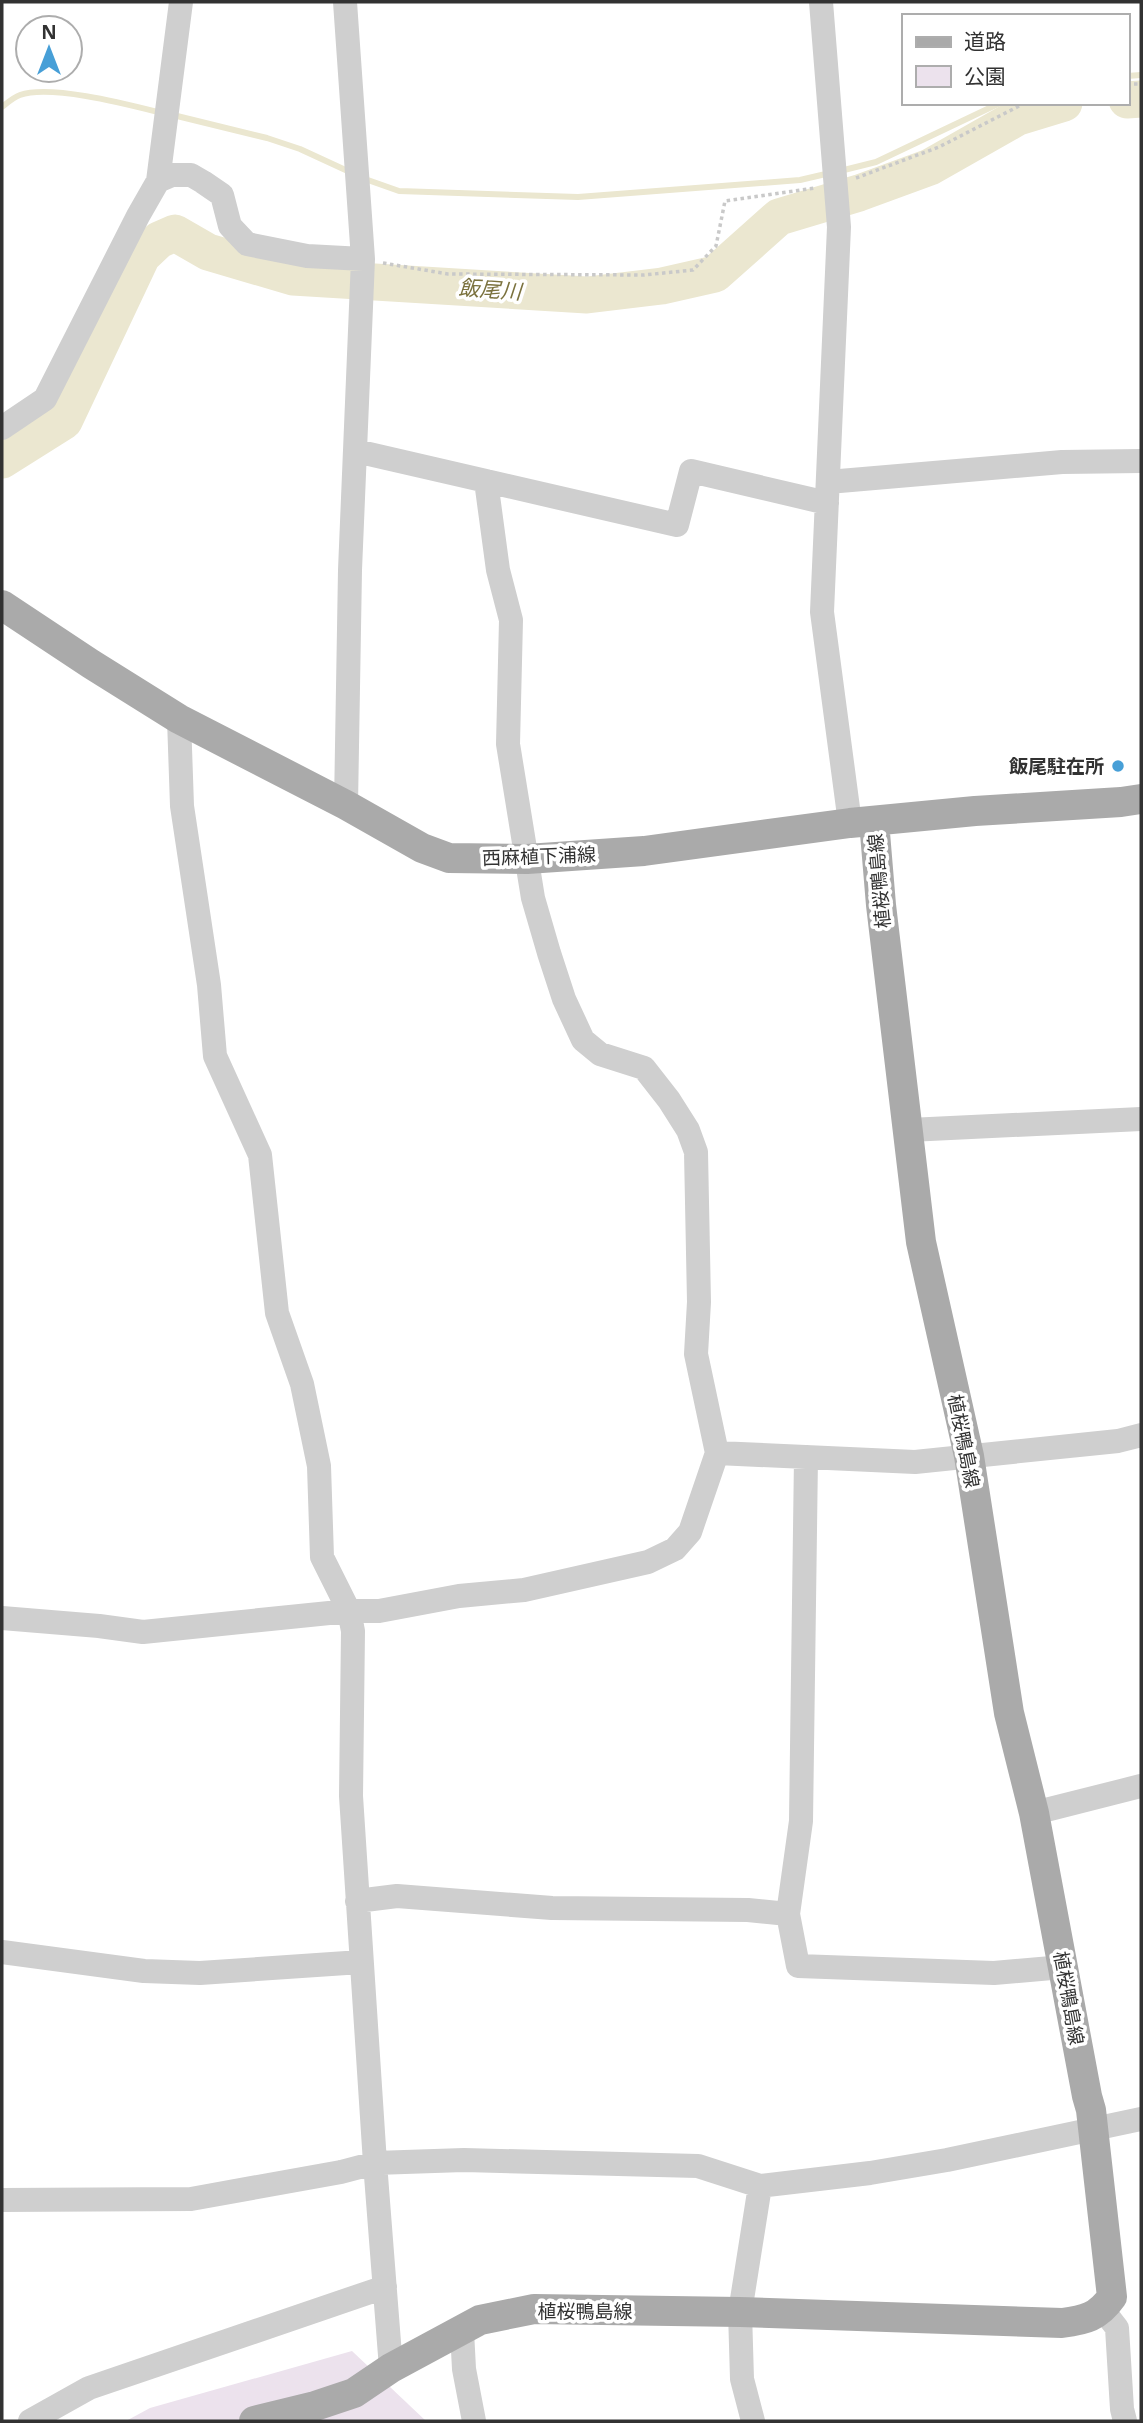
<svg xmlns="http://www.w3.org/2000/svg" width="1143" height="2423" viewBox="0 0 1143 2423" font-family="'Noto Sans','Noto Sans JP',sans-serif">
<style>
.green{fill:#ece2ed}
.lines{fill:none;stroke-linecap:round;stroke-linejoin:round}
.stream{stroke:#ebe7d0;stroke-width:6}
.river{stroke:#ebe7d0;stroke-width:37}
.path{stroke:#c9c9c9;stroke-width:3.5;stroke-dasharray:3.5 3.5;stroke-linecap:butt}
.minor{stroke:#cfcfcf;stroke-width:24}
.major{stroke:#aaa;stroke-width:30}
.poi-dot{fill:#479fd7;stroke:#fff;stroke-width:2.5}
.labels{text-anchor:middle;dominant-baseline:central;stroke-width:7;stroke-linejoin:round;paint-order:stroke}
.poi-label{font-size:19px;font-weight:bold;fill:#323232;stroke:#fff;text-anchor:end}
.street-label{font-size:19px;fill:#323232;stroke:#fff}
.water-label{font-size:21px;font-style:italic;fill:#7b723e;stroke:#fff}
</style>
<rect width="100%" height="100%" fill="#fff"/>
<path class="green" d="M352 2351 426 2421H126L150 2408Z"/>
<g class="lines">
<path class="stream" d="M1127 76 1141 75
M2 107C7 103 14 97 20 95 51 84 130 105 162 113
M173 115 267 138 300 149 352 173
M840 171 876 162 1000 103
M365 179 399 191 578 197 800 180 830 173"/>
<path class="river" d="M1127 100 1141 99
M2 460 64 421 142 256 159 240 175 233 208 252 293 277 587 295 662 286 715 274 779 217 859 193 930 167 1018 117 1064 103"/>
<path class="path" d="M1127 84H1141
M856 178 939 147 1025 103
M383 263 448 274 644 275 693 270 716 246 725 201 815 188"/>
<path class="minor" d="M345 2 363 259 350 570 346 805
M821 2 839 227 822 612 850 823
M158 181 181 2
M2 428 45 399 138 216 158 181 172 175H191L203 182 222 195 230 226 247 244 307 256 363 259
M356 451 677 525 691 471 827 503
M828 482 1062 462 1141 461
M179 719 182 806 209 985 215 1056 260 1155 277 1313 302 1384 319 1466 322 1557 349 1611 353 1631 351 1796 375 2163 391 2368
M909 1130 1141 1119
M717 1453 915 1462 1118 1441 1141 1435
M2 1618 99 1626 143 1632 349 1611H379L459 1596 524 1590 648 1562 675 1549 690 1532 717 1453 696 1354 699 1302 696 1152 688 1130 669 1100 644 1068 600 1054 583 1040 564 999 549 953 533 898 508 744 511 620 498 570 486 481
M1034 1813 1141 1786
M357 1901 397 1896 552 1908 748 1910 788 1914 798 1966 994 1973 1063 1967
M788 1914 801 1821 806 1457
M2 1952 144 1971 200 1973 361 1962
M2 2200 191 2199 341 2172 375 2163 464 2160 698 2166 760 2186 870 2173 947 2160 1141 2119
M1103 2310 1117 2328 1122 2409 1125 2421
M462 2331 464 2369 474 2421
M30 2421 89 2388 385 2287
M753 2421 742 2379 740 2312 760 2186"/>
<path class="major" d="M2 605 91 664 179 719 346 805 422 848 449 858 527 859 644 851 850 823 975 811 1121 802 1141 799
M254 2421 315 2406 354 2393 391 2368 480 2320 534 2309 740 2312 1062 2323C1085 2320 1098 2317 1112 2297L1091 2110 1087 2096 1034 1813 1009 1713 969 1456 921 1242 881 905 874 821"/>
</g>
<circle class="poi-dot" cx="1118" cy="766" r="7"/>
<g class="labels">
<g class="poi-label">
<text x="1104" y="766">飯尾駐在所</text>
</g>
<g class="street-label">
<text transform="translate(539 856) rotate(-2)">西麻植下浦線</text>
<text transform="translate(879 881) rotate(-95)">植桜鴨島線</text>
<text transform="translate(964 1441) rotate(79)">植桜鴨島線</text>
<text transform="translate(1069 1998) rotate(80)">植桜鴨島線</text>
<text x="585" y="2311">植桜鴨島線</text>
</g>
<g class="water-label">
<text transform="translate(490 289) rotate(4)">飯尾川</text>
</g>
</g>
<rect width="1143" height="2423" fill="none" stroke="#323232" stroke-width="7"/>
<rect x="902" y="14" width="228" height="91" fill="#ffffff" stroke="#adadad" stroke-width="2"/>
<rect x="916" y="37" width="35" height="10" fill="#aaaaaa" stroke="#adadad" stroke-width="2"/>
<text x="964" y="49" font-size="21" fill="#323232">道路</text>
<rect x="916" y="66" width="35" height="21" fill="#ece2ed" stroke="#adadad" stroke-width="2"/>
<text x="964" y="84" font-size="21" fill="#323232">公園</text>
<g transform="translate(49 49)"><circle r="33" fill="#ffffff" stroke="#adadad" stroke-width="2"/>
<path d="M0-5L12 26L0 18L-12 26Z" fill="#479fd7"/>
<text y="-10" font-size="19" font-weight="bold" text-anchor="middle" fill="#323232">N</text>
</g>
</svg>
